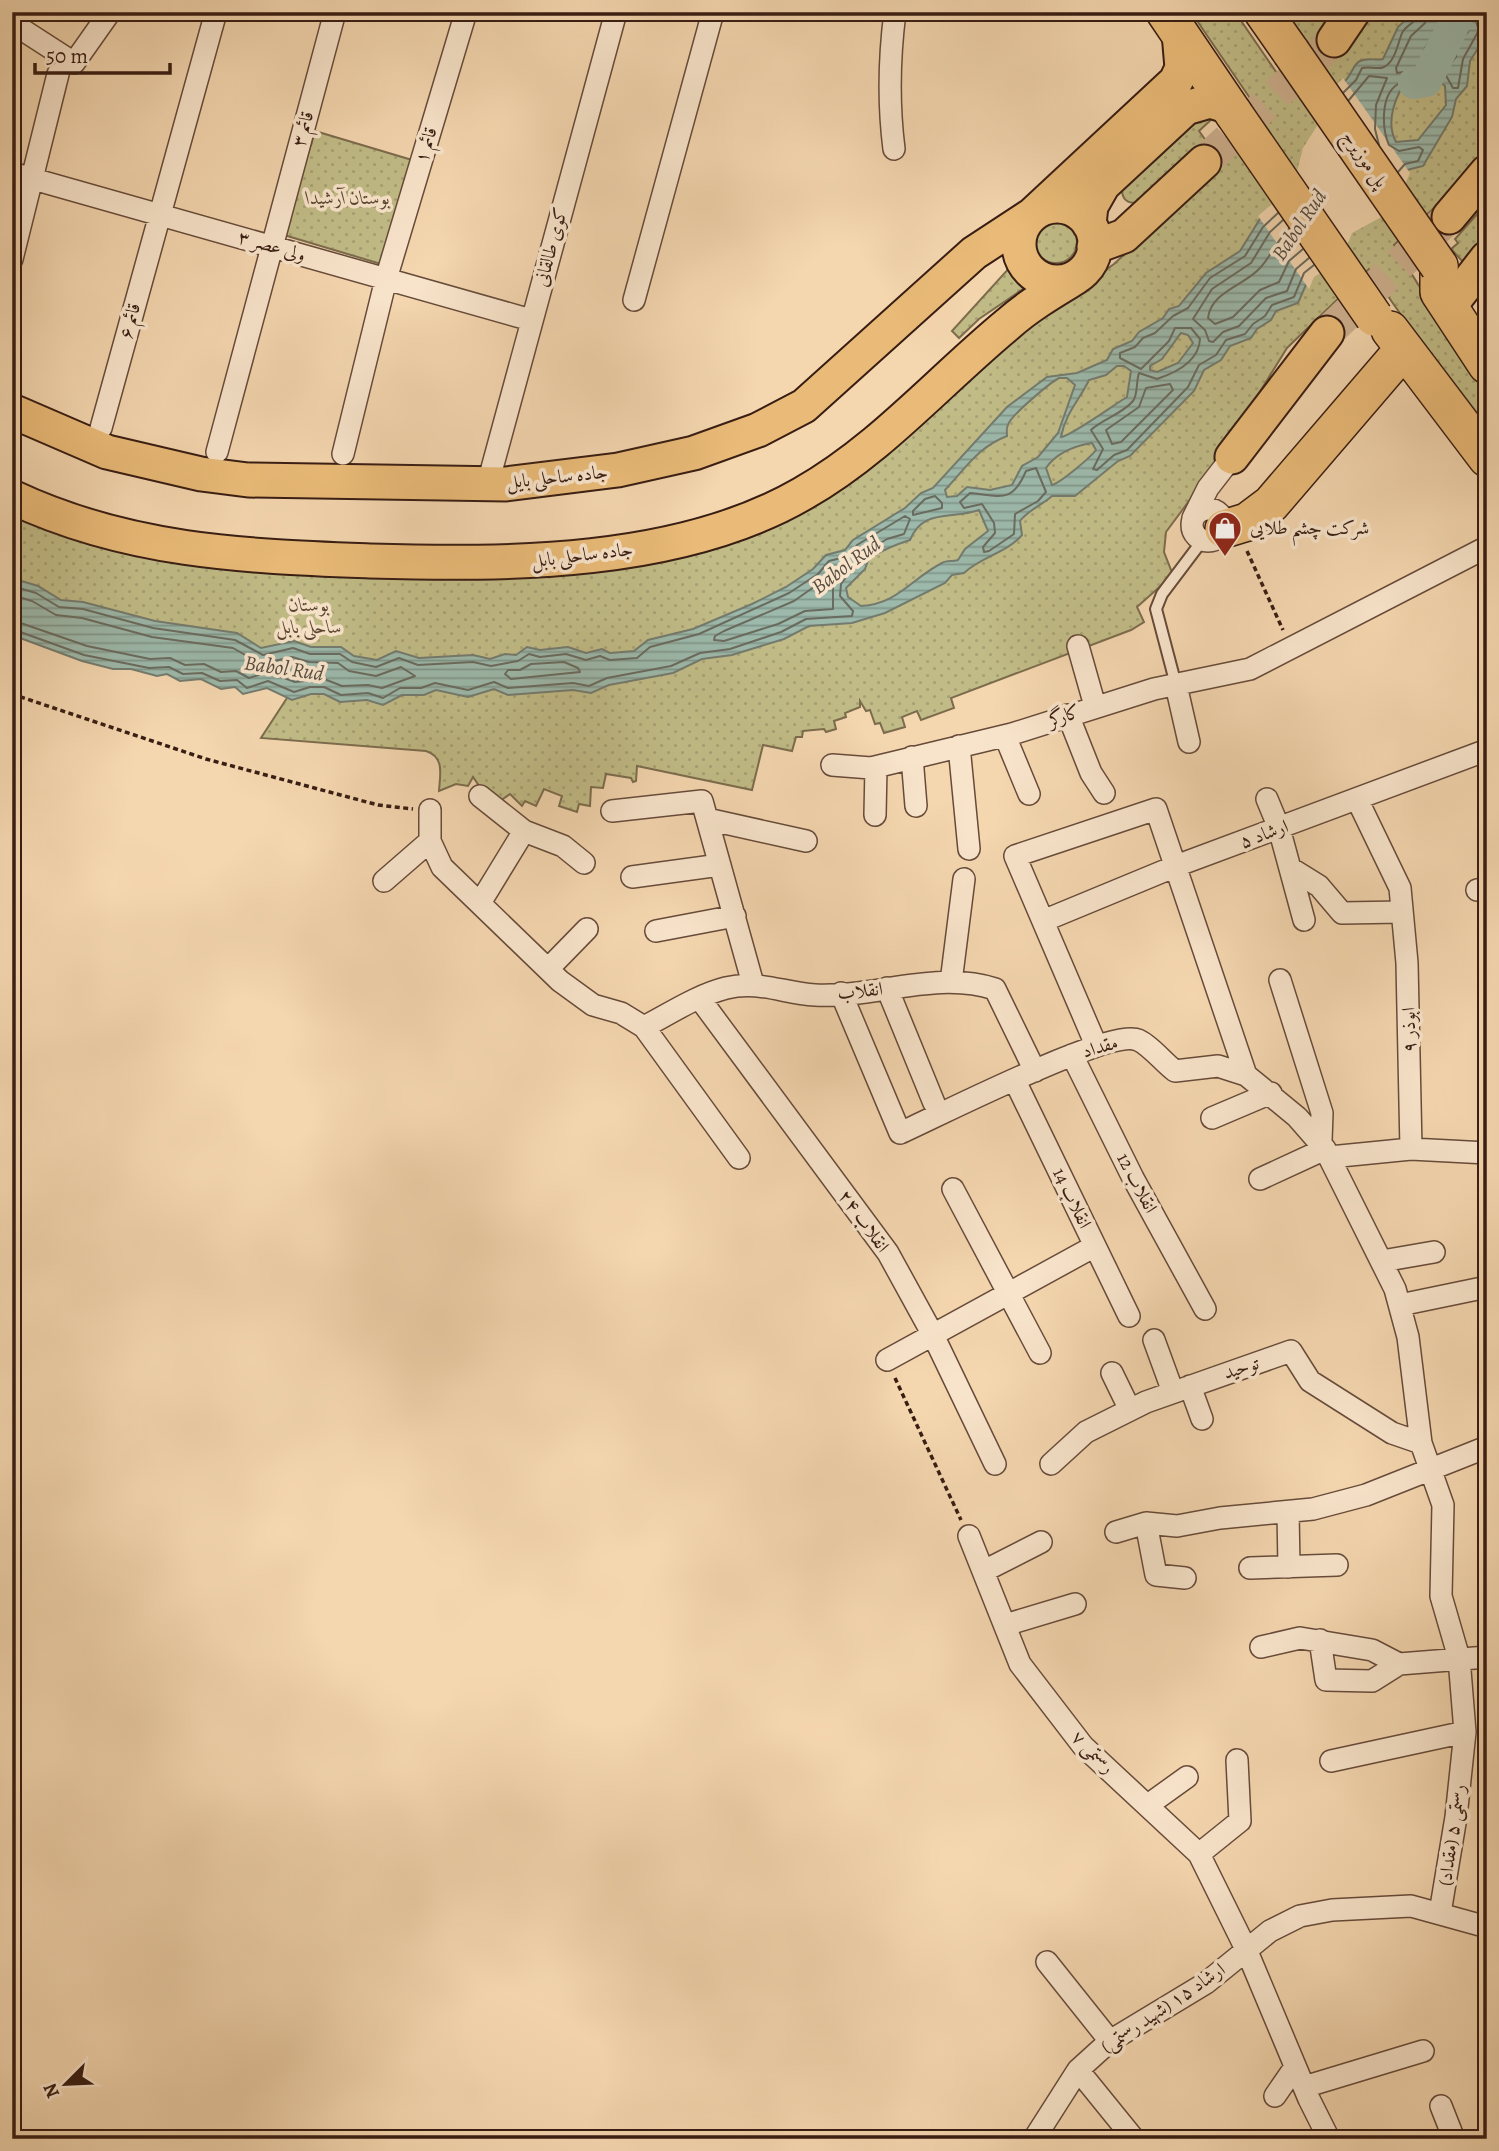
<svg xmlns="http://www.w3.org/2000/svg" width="1499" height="2151" viewBox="0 0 1499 2151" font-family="Alegreya,Amiri,serif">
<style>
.grass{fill:url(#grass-dots);stroke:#7c6c4d;stroke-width:2}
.water{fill:url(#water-rules);stroke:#747b6e;stroke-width:2;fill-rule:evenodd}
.pier{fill:#f4d6af}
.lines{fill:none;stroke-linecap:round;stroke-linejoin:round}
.shore{stroke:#6a6b5f;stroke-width:2}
.river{stroke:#9cb9ab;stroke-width:32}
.primary-tunnel{stroke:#ceb190;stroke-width:33;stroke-dasharray:33 17;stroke-linecap:butt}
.service-casing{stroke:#674b3a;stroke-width:14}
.minor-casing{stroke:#674b3a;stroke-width:24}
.primary-casing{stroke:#381d13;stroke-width:37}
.trunk-casing{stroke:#381d13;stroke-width:40}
.path{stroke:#381d13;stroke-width:3.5;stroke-dasharray:5 3.5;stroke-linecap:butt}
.service{stroke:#f8e4cb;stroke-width:10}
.minor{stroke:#f8e4cb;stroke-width:21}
.primary{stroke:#eabb78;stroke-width:33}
.trunk{stroke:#eabb78;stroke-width:37}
.trunk-bridge-casing{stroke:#381d13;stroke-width:40;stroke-linecap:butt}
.trunk-bridge{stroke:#eabb78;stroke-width:37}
.labels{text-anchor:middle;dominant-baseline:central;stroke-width:7;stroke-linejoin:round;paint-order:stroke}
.street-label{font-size:19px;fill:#381d13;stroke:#f8e4cb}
.park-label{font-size:19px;font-style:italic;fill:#5a4530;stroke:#f8e4cb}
.poi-label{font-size:19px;fill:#381d13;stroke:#f8e4cb;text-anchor:start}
.water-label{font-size:21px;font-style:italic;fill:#564c41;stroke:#f8e4cb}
</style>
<defs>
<pattern id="grass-dots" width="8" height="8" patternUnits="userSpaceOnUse" patternTransform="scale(1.75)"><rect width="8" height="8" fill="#c1bc87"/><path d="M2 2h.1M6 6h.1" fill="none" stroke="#a7a174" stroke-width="1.8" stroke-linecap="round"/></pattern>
<pattern id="water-rules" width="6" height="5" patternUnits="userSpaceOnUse" patternTransform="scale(1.75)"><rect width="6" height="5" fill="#9cb9ab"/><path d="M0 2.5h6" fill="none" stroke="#80968a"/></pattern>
</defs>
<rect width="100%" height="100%" fill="#f4d6af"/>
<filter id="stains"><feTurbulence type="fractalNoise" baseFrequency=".00286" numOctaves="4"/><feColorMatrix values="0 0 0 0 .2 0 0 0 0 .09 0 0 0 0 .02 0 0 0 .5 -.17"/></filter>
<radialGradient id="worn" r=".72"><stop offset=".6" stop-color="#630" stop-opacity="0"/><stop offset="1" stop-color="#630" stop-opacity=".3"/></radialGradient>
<path class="grass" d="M1191 12H1235L1294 98 1347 45 1371 12H1487V150L1434 208 1394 245 1487 397V438L1369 269 1287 348 1209 474 1166 532 1164 552 1173 575 1137 607 1144 622 1131 630 951 698 954 708 921 720 917 711 902 717 905 727 884 733 880 723 875 724 870 710 866 711 860 701V707L845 713 846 717 834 721 836 729 826 732 824 729 803 731 802 737H796L792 751 763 745 752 790 637 766 636 781 633 782 631 778 606 774 603 788 591 787 590 806 579 804 577 812 559 806 562 796 544 789 536 806 525 801 522 806 510 794 500 801 482 790 473 777 468 786 456 784 439 791C440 775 445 757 426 751L261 738 302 675 12 610V497L199 552 662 543 918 427 960 388 983 358 1114 264 1267 123Z
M1286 12H1340L1310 46Z
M1198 114 1212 119 1199 131 1207 142 1143 200C1131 206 1121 202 1122 187Z
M315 131 412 160 381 264 284 235Z
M1487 203V244L1464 263 1451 249 1458 243 1455 239Z
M1035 242a21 21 0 1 1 42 0a21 21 0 1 1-42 0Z
M1011 266 1026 287 979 319 959 338 952 331Z"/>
<path class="water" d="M1414 12H1486L1482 19 1487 23V34L1470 61 1467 86 1456 99 1452 117 1423 166 1407 170 1350 230 1308 280 1298 303 1276 311 1271 320 1257 329 1251 338 1230 346 1221 360 1204 370 1194 391 1130 456 1118 461 1075 496H1052C1042 505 1027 511 1020 521L1022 535C1007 553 980 557 964 573L952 575 945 583 885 613 852 623 809 626 784 639 732 655 702 659 673 673 609 685 591 693 573 690 508 695 494 689 468 697 436 690 424 695H402L383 705 367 700 340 702 324 694H311L292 700 267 688 243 694 235 687 221 689 201 679 180 681 167 674 157 676 131 669H113L82 661 12 635V578L38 586 61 600 83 602 155 621 237 633 261 648 294 641 311 647H341L354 656 377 660 396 651 419 658 473 655 490 659 505 654 516 655 527 647 540 650 568 647 586 653 602 649 610 653 634 651 648 640 693 629 752 604 786 587 813 569 826 555 845 550 853 540 905 508 921 493 933 488 1007 407 1047 377 1077 373 1107 360 1113 349 1132 341 1139 332 1163 318 1169 309 1179 306 1206 273 1240 251 1260 219 1294 186 1343 83C1351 77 1353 64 1360 61 1368 57 1376 61 1383 59L1398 27ZM1437 80 1445 86 1446 105 1418 140 1396 142C1387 125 1392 107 1400 91ZM1181 333 1188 335 1193 343 1178 363 1157 372 1150 370V366L1162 359ZM1117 366H1124L1131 371 1127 397C1115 404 1071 436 1061 437 1065 414 1080 399 1089 380L1106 375ZM1059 378H1067L1075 385 1058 433 1038 457 1022 466 1012 485 990 490 967 487 957 496 947 497 945 490C965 469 978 447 1007 436 1007 432 1006 428 1008 425 1010 416 1051 382 1059 378ZM1092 443 1096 450C1090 458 1060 483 1052 485L1046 468C1057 452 1074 446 1092 443ZM979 510 988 531 965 549 958 560C953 562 947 560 942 563 912 578 898 604 861 606L848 597 846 588 865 569 869 558C883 550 894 545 910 540 923 508 951 520 979 510Z"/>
<path class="pier" d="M1343 78 1410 173 1399 198 1387 214 1352 233 1345 251 1332 265 1314 277 1309 289 1258 216 1280 197 1296 175 1303 148 1319 123 1331 91Z"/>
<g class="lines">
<path class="shore" d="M1428 12 1425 23 1411 36 1396 68 1397 73 1422 69 1425 48 1449 12
M1343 93 1356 80 1362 68C1369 66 1378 70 1384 67 1395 62 1398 43 1402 33 1406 24 1418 23 1419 12
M1349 100 1369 76 1387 78 1376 105 1375 129 1379 145
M1398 172 1405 164 1418 161 1423 150 1419 147 1399 151 1389 145C1382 129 1380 95 1398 84 1407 77 1423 78 1434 73 1433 59 1429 46 1447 38L1450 23 1458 18 1466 23 1468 32 1456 44V57L1444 72 1453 88H1458L1463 59 1479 30 1475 19 1477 12
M1278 213 1263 227 1245 256 1210 278 1188 308 1173 316 1155 333 1143 338 1135 347 1120 353V358L1141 369 1169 341 1175 328H1191L1200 339C1199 361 1175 373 1157 379L1139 373C1136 381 1138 395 1133 401 1122 414 1103 419 1091 430L1103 449 1093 469 1097 470 1114 455 1127 450 1188 387 1199 365 1216 355 1226 340 1245 334 1253 324 1265 316 1272 305 1294 297 1304 273 1314 265
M1283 220 1270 232 1251 263 1212 289 1193 319 1205 330 1209 341 1213 342 1223 332 1239 326 1266 298 1287 291 1296 269 1309 258
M1289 229C1276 241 1271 257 1259 269 1243 286 1211 292 1208 318L1215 324 1233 317 1260 290 1279 282 1289 261 1303 249
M1170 384 1173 390 1121 442 1112 444 1106 430 1139 407 1146 388Z
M1036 468 1046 492 1038 501 1015 514 1014 534 989 551 984 552 983 547 995 533 994 523 982 504 964 508 960 502 970 493C1000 496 1012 504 1026 471Z
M935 496 942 503V508L913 515V511L925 499Z
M828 577 833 579V609L805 611 778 624 724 641 714 640 715 636 724 631 794 601Z
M12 586 36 593 59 607 83 609 153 628 235 640 263 655 293 648 310 654H340L352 662 376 667 399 658 418 665 473 662 491 666 518 661 529 654 540 657 566 654 586 660 600 656 610 660 637 658 650 647 699 634 789 593 818 574 829 561 849 556 857 545 905 516 910 519 904 534 887 539 864 553 841 584 840 596 853 611 852 616 806 619 781 632 730 649 700 653 671 666 607 678 589 686 573 683 508 688 494 682 468 690 435 683 421 688H400L383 698 368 693 341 695 324 687H310L294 692 268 681 247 688 237 680 220 681 202 673 183 674 169 667 149 668 84 655 12 629
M12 595 32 601 56 615 82 618 152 637 233 648 261 664 292 657 309 662 338 663 349 671 376 676 401 667 415 676 382 688 368 685 342 686 324 679 295 682 268 672 249 678 236 671 221 672 204 664 185 665 170 658 150 659 87 646 12 620
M564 662 578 668 580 672 511 679 505 674 508 670H520L531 664Z"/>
<path class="river" d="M1414 83 1426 81 1460 12"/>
<path class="primary-tunnel" d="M1204 162 1334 40
M1327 333 1449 217"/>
<defs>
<path id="service" d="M1176 685 1156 609 1162 594 1202 541"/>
<path id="minor" d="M12 23 74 63 110 12
M894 149C888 102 889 59 895 12
M12 173 531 320
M12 259 58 74
M634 300 713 12
M101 428 216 12
M217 452 335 12
M343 454 386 279 466 12
M488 483 616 12
M1192 525a16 16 0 1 1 32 0a16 16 0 1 1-32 0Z
M1193 518 1208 488 1232 457
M1078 646 1095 706
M1176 685 1189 742
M1068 715 1091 773 1104 793
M1005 736 1029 794
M959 746 969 849
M912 757 916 806
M832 765 871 768 1012 734 1154 689 1250 669 1487 547
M480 796 524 831 563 846 584 863
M1267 799 1279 828 1304 920
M1357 799 1400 888 1407 963 1411 1149
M430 810V841L442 867 560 981 593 1005 621 1013 644 1027 739 1158
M612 811 702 801 753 984
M875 815 876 767
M707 819 806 841
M1290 868 1319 886 1342 913 1402 912
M632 877 720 865
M384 881 430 841
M1477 890 1487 888
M480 903 524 831
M1043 921 1176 866 1487 750
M656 931 735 916
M548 969 587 929
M1280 980 1322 1113 1321 1141
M951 982 964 879
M887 988 934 1103
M841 993 900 1133C936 1117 1110 1028 1138 1040 1150 1045 1163 1062 1175 1071L1218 1066 1246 1075 1297 1117 1325 1149 1395 1289 1408 1337 1421 1443 1443 1505 1441 1596 1459 1658 1465 1732 1456 1817 1440 1913
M700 999 888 1253 933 1335 995 1464
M644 1027C669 1014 698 995 726 988 758 980 783 993 815 995 875 998 936 970 995 989L1035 1071
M1096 1045 1015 856 1156 809 1246 1075
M1072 1055 1133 1178 1205 1309
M1015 1081 1129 1316
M1212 1118 1271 1093
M1330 1157 1411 1149 1487 1153
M1260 1179 1325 1149
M953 1189 1040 1353
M1382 1261 1434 1252
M1400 1305 1487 1287
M1154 1340 1173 1392
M887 1360 1095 1246
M1112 1373 1130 1410
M1190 1386 1202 1419
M1051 1464 1086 1432 1146 1402 1291 1351 1310 1381 1392 1433 1421 1443
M1288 1512 1289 1567
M1146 1523 1156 1575 1185 1578
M1116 1532 1146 1523 1177 1526 1220 1518 1313 1509 1366 1495 1487 1447
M969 1536 1020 1664 1083 1746 1199 1854 1246 1949 1309 2099 1329 2139
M1250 1568 1337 1565
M984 1571 1041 1542
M1005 1625 1075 1604
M1320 1640 1326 1680 1372 1681 1399 1664
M1261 1647 1300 1638 1372 1650 1399 1664 1487 1657
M1331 1761 1465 1732
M1148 1805 1187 1777
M1199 1854 1240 1821 1237 1760
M1047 1962 1110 2041
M1078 2070 1134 2139
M1304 2087 1423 2051
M1275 2096 1295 2067
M1441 2106 1454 2139
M1034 2139 1078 2070 1110 2041 1206 1983 1270 1931 1300 1916 1332 1910 1411 1906 1487 1927"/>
<path id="primary" d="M1334 40 1353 12
M1019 244a38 38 0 1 1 76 0a38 38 0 1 1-76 0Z
M1449 217 1487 172
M1089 224 1091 206 1103 185 1186 108 1210 101 1230 107
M1094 247 1124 236 1204 162
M1449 307 1487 258
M12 411 107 452 201 474 248 480 506 484 618 470 694 453 758 430 804 406 974 253 1032 215 1176 81 1182 68 1179 33
M1232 457 1327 333
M12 497C129 552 244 556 370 561 508 565 679 565 802 494 880 450 939 381 1008 324 1028 306 1052 292 1075 278"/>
<path id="trunk" d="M1165 12 1234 114
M1263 12 1291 52
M1439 266V292L1487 365
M1390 330 1487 458
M1224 529 1247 522 1271 504 1404 349"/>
</defs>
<use href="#service" class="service-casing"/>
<use href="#minor" class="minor-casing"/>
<use href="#primary" class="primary-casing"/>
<use href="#trunk" class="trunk-casing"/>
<path class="path" d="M1247 551 1283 630
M12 694 206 759 378 805 413 809
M895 1378 961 1520"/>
<use href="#service" class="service"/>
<use href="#minor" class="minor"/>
<use href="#primary" class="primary"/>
<use href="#trunk" class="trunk"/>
<defs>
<path id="trunk-bridge" d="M1291 52 1439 266
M1234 114 1374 317"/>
</defs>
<use href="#trunk-bridge" class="trunk-bridge-casing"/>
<use href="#trunk-bridge" class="trunk-bridge"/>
</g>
<defs>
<symbol id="shop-pin" viewBox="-11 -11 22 30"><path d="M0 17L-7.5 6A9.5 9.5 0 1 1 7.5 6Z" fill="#8f2418" stroke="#f8e4cb"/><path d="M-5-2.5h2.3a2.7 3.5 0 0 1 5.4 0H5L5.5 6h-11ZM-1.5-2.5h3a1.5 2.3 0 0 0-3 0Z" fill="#fff"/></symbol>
</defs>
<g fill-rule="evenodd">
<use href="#shop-pin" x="1206" y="509" width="38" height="52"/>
</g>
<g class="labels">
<g class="street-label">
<text transform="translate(303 129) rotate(-74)">قائم ۳</text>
<text transform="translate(426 145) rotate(-73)">قائم ۱</text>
<text transform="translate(1365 159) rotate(55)">پل موزیرج</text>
<text transform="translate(272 246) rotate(16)">ولی عصر ۳</text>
<text transform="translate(551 247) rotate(-75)">کوی طالقانی</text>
<text transform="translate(130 321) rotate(-75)">قائم ۶</text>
<text transform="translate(557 477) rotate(-6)">جاده ساحلی بایل</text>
<text transform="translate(582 555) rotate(-7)">جاده ساحلی بابل</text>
<text transform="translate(1064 716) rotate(-19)">کارگر</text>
<text transform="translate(1264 834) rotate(-20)">ارشاد ۵</text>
<text transform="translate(860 991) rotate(-6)">انقلاب</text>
<text transform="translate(1409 1030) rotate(-91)">ابوذر ۹</text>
<text transform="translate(1100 1047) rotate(-16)">مقداد</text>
<text transform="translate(1137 1183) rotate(62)">انقلاب 12</text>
<text transform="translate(1072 1198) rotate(64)">انقلاب 14</text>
<text transform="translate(864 1221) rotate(54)">انقلاب ۲۴</text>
<text transform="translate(1241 1368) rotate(-18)">توحید</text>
<text transform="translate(1093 1752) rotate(45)">رستمی ۷</text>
<text transform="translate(1452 1835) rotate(-82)">رستمی ۵ (مقداد)</text>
<text transform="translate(1163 2008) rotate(-34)">ارشاد ۱۵ (شهید رستمی)</text>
</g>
<g class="park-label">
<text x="348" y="198">بوستان آرشیدا</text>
<text x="309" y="605">بوستان<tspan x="309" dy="22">ساحلی بابل</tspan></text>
</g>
<g class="poi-label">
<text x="1250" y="528">شرکت چشم طلایی</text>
</g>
<g class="water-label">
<text transform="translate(1299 225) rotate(-56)">Babol Rud</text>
<text transform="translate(846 565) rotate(-37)">Babol Rud</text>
<text transform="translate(284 668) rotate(8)">Babol Rud</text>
</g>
</g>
<rect width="1499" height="2151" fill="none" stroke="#f4d6af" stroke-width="42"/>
<rect x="14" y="14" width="1471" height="2123" fill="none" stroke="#381d13" stroke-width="3.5"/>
<rect x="21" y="21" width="1457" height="2109" fill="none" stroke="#381d13" stroke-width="2"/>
<g transform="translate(66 2084) rotate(246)" stroke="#f8e4cb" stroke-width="5" paint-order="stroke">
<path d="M0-5L12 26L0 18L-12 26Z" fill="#381d13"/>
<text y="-10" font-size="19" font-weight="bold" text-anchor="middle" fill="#381d13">N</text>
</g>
<path d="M35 63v10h135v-10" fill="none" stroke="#381d13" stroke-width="3.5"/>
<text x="46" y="63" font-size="21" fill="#381d13" stroke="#f8e4cb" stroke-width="5" paint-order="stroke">50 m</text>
<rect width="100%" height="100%" filter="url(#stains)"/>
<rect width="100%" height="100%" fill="url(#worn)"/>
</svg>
